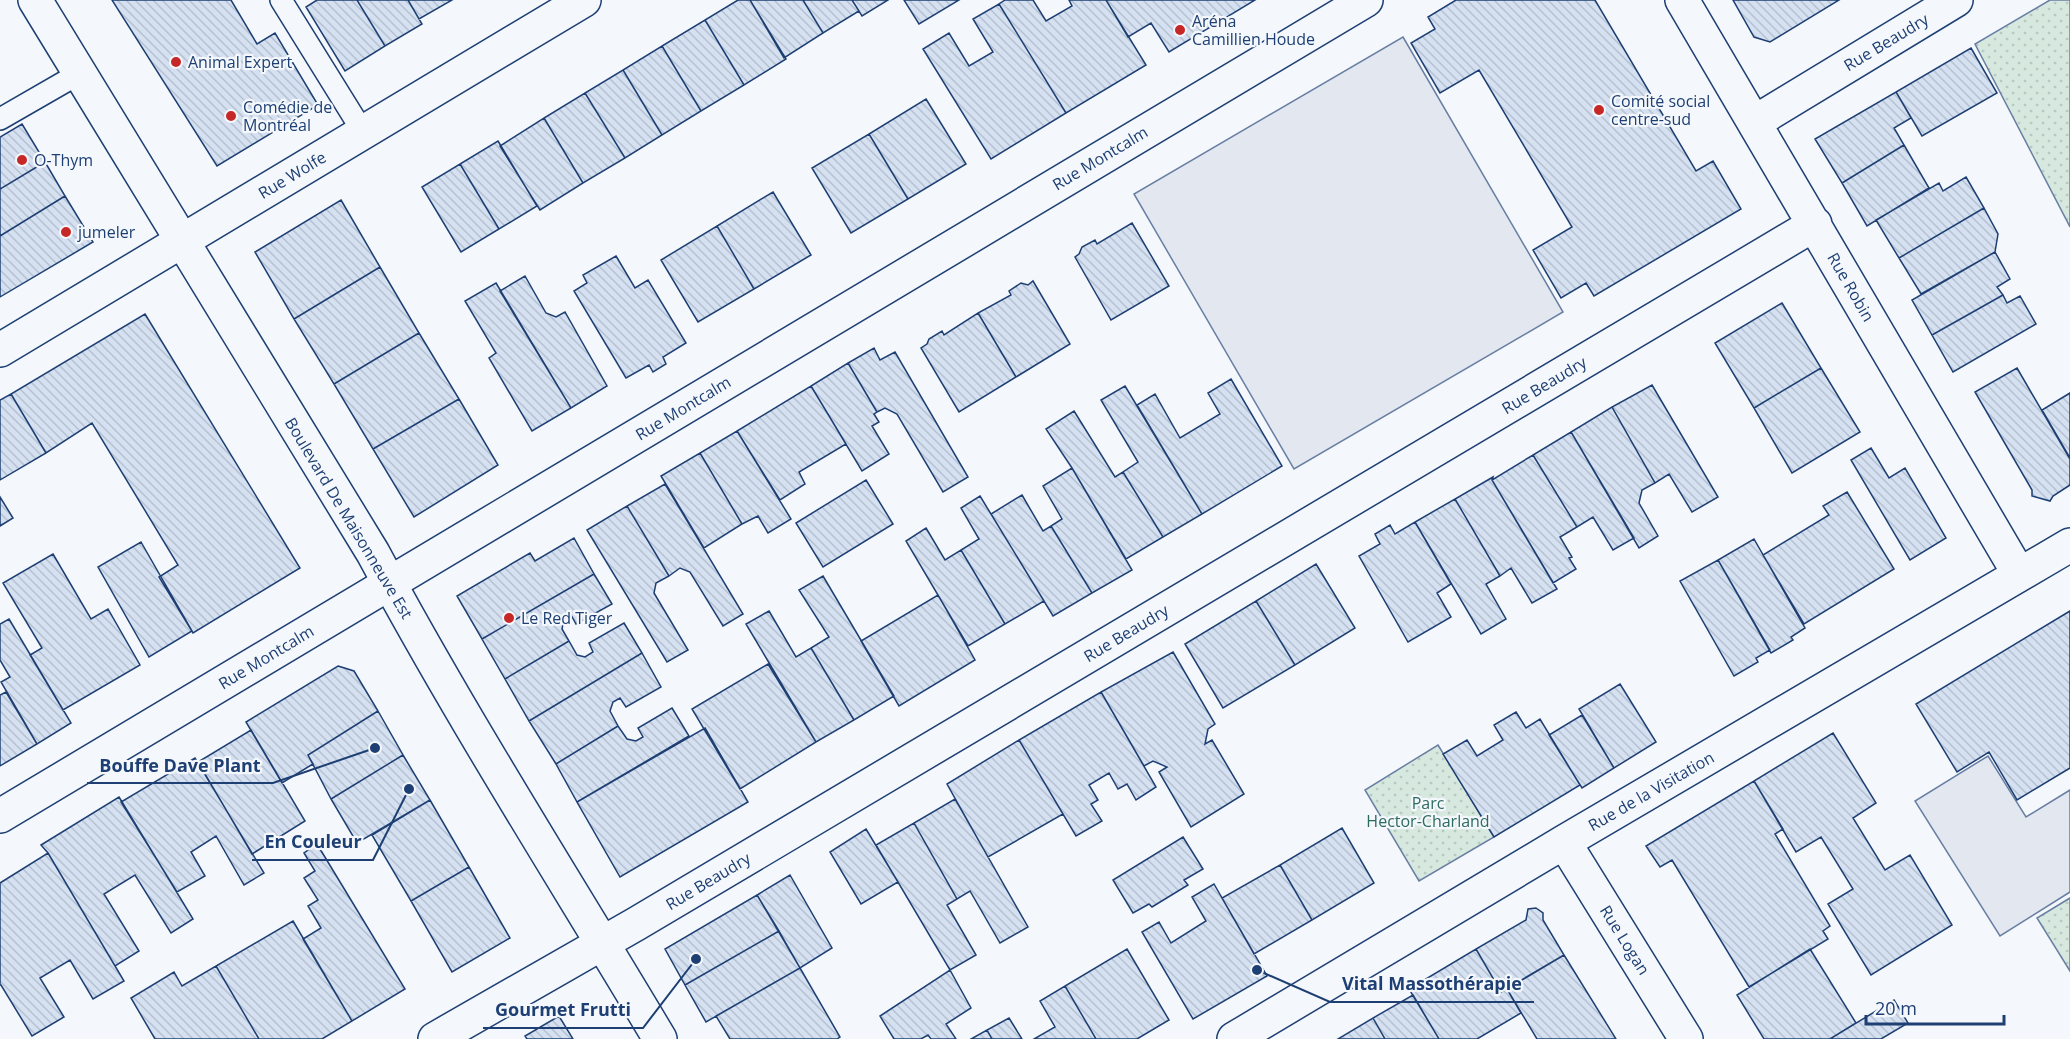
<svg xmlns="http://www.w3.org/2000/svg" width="2070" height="1039" viewBox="0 0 2070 1039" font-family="'Open Sans',sans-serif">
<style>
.park{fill:url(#park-dots);stroke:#687fa3;stroke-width:1.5}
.parking{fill:#e3e8f0;stroke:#687fa3;stroke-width:1.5}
.building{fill:url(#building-back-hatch);stroke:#1d3f73;stroke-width:1.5}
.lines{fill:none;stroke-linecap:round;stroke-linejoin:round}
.lane-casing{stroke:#1d3f73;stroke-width:24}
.street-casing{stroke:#1d3f73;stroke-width:36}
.secondary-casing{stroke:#1d3f73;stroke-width:36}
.lane{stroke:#f4f7fb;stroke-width:21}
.street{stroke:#f4f7fb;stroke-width:33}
.secondary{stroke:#f4f7fb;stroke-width:33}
.poi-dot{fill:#c62828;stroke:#f4f7fb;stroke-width:2}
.labels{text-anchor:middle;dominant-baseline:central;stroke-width:4.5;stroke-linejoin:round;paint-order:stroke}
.poi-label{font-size:16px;fill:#1d3f73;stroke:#f4f7fb;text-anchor:start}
.street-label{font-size:16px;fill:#1d3f73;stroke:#f4f7fb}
.park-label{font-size:16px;fill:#2c6c60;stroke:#f4f7fb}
.leader{fill:none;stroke:#1d3f73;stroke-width:2}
.callout-dot{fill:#1d3f73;stroke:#f4f7fb;stroke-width:2}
.callout-label{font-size:18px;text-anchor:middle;font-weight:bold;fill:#1d3f73;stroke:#f4f7fb;stroke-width:4.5;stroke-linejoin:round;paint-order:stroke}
</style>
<defs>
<pattern id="park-dots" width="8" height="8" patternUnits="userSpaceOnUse" patternTransform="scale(1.5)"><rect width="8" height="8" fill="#d7e8df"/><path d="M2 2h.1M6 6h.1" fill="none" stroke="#b8c8c3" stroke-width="1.8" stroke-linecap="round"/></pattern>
<pattern id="building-back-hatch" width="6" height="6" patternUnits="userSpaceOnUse" patternTransform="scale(1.5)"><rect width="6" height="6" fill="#d5e0f0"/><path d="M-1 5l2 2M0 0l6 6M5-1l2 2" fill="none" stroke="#b6c1d1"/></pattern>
</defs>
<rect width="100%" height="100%" fill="#f4f7fb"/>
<path class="park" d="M2050 0H2070V227L1975 44Z
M1438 745 1494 837 1419 881 1365 790Z
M2070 898V971L2037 918Z"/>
<path class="parking" d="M1403 37 1563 312 1294 469 1134 194Z
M1988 756 2026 817 2070 790V892L2000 936 1915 801Z"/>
<path class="building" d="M112 0H231L257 44 275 33 318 105 217 166Z
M317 0H357L385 46 345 71 306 7Z
M357 0H408L422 24 385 46Z
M408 0H452L419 19Z
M738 0H750L786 59 744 85 705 20Z
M750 0H803L823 33 784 58Z
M803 0H852L859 11 823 33Z
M852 0H888L862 16Z
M904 0H959L919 24Z
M1005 0H1033L1046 21 1072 6 1069 0H1106L1146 65 1066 113 999 4Z
M1106 0H1255L1169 52 1151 23 1128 37Z
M1456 0H1595L1696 171 1713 161 1741 209 1594 296 1586 283 1561 298 1533 250 1572 227 1479 70 1440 93 1411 43 1435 29 1428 17Z
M1733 0H1839L1770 42 1754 37Z
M999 4 1066 113 991 159 923 49 949 33 969 66 993 52 973 19Z
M705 20 744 85 701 111 662 46Z
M662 46 701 111 662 135 623 70Z
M1971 48 1997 93 1922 136 1896 92Z
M623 70 662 135 625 158 585 93Z
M1896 92 1911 118 1894 128 1904 145 1842 183 1815 139Z
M585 93 625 158 583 183 544 118Z
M926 99 966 164 908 199 869 134Z
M544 118 583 183 540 210 500 146Z
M22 124 45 162 0 189V137Z
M869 134 908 199 851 233 812 168Z
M498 141 537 206 499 229 460 164Z
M1904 145 1929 188 1867 226 1842 183Z
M45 162 65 196 0 236V189Z
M460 164 499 229 461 252 422 187Z
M1966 177 1984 208 1899 258 1876 220 1939 183 1943 191Z
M773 192 811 255 754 289 717 226Z
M65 196 93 242 0 297V236Z
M341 200 380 267 294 319 255 252Z
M1984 208 1998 234 1995 252 1921 294 1899 258Z
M1132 223 1169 286 1111 320 1075 257 1079 254 1082 247 1095 240 1097 244Z
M717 226 754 289 698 322 661 260Z
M1995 252 2010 279 1997 287 2003 295 1932 335 1912 300Z
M616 256 635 288 648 280 686 343 663 357 666 364 653 372 649 365 626 378 574 291 587 283 583 275Z
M380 267 419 333 334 384 294 319Z
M525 276 546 313 556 317 565 312 607 386 571 408 500 291Z
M1033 281 1070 344 1016 377 978 313 1011 295 1009 291 1021 283 1028 285Z
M496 283 571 408 532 431 489 358 496 353 465 301Z
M2003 295 2007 303 2020 296 2036 324 1953 372 1932 335Z
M1782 303 1821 368 1754 408 1715 343Z
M978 313 1016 377 959 412 921 348 927 344 929 339 942 331 944 335Z
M145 314 300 568 193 633 159 577 178 565 92 423 46 453 11 394Z
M419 333 459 399 373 449 334 384Z
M874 348 880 360 895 352 968 477 943 492 897 414 885 408 877 412 848 363Z
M848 363 877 412 874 414 879 422 872 426 889 454 862 471 811 386Z
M1821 368 1860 432 1792 473 1754 408Z
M2017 368 2070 459V485L2053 496 2050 501 2032 496V490L1975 392Z
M1231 379 1282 466 1202 514 1137 405 1155 394 1180 438 1220 414 1208 393Z
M1652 385 1718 497 1692 512 1669 474 1655 483 1612 407Z
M811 386 846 444 799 472 805 484 780 500 737 431Z
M1125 386 1202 514 1163 537 1123 472 1138 462 1101 400Z
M2070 393V458L2042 410Z
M11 394 46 453 0 480V400Z
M459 399 498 465 414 517 373 449Z
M1612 407 1655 483 1642 490 1639 503 1658 536 1639 548 1571 432Z
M1074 411 1115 477 1123 472 1163 537 1126 559 1072 468 1046 429Z
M737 431 791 519 768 533 758 516 742 524 700 453Z
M1571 432 1634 538 1613 550 1593 517 1577 527 1533 455Z
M1871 448 1889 478 1905 468 1946 538 1910 560 1851 460Z
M700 453 742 524 704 548 661 476Z
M1533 455 1577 527 1560 537 1572 557 1569 558 1576 569 1553 583 1492 480Z
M1072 468 1132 570 1092 593 1051 526 1062 519 1043 486Z
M1493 477 1492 480 1557 589 1532 603 1511 568 1500 576 1455 499Z
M866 480 893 524 823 567 796 523Z
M665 484 743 614 723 626 690 572 680 568 669 576 627 506Z
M1847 492 1894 569 1804 624 1763 555 1829 515 1823 506Z
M1022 495 1043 531 1051 526 1092 593 1053 616 991 514Z
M980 496 1044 601 1005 624 961 550 979 539 961 508Z
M0 497 13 518 0 526Z
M1455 499 1500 576 1486 584 1506 619 1481 634 1415 522Z
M627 506 669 576 656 583 654 593 688 650 667 662 587 530Z
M1415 522 1451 584 1437 593 1451 617 1408 642 1359 556 1380 544 1375 534 1390 525 1395 534Z
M926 528 945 560 961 550 1005 624 968 646 906 541Z
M574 538 594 574 482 639 457 596 530 553 535 561Z
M1754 539 1805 628 1791 637 1793 640 1771 653 1718 560Z
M141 542 192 631 149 657 98 567Z
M53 554 91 619 108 609 140 665 63 710 30 655 42 648 3 583Z
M1718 560 1770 650 1756 658 1758 662 1734 676 1680 581Z
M1316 564 1355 628 1295 665 1256 601Z
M594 574 612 604 576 624 571 615 564 619 562 629 569 641 505 679 482 639Z
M823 576 894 696 854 720 811 648 829 637 799 590Z
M938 595 975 660 899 706 861 641Z
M1256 601 1295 665 1223 708 1185 644Z
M769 611 796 657 811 648 854 720 816 742 746 624Z
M2070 611V768L2017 800 1989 752 1957 772 1916 704Z
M9 619 71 723 37 744 1 682 10 677 0 660V624Z
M624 623 642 653 529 721 505 679 569 641 577 655 585 657 593 652 589 643Z
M1173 652 1215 724 1208 729 1205 744 1212 740 1244 794 1191 827 1159 772 1167 767 1153 761 1144 766 1101 692Z
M642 653 661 687 626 707 620 698 613 702 610 711 618 726 556 764 529 721Z
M768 664 816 742 740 789 692 709Z
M338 666 354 671 378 711 308 755 313 764 282 783 246 722Z
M1620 684 1656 742 1614 768 1579 709Z
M6 692 37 744 0 766V695Z
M1101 692 1156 787 1136 800 1127 784 1118 789 1109 773 1089 785 1098 800 1091 804 1102 821 1076 836 1019 740Z
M672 708 689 736 577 802 556 764 618 726 627 739 636 741 643 737 638 728Z
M378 711 403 755 331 799 308 755Z
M1516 712 1526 728 1540 719 1580 785 1494 837 1443 754 1467 740 1477 756 1503 740 1494 725Z
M1582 715 1614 768 1582 788 1549 735Z
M705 728 748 802 620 877 577 802Z
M251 730 305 821 252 854 198 762Z
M1833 733 1876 803 1853 818 1885 870 1910 855 1952 925 1871 975 1828 904 1853 889 1821 837 1796 852 1754 781Z
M1019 740 1063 814 988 857 947 784Z
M403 755 430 800 357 843 331 799Z
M195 758 264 873 244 885 216 836 191 852 205 876 177 892 121 802Z
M1754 781 1783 829 1775 834 1830 926 1823 931 1828 939 1749 987 1672 860 1660 867 1646 846Z
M119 797 193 919 171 933 135 875 104 894 139 951 115 966 48 853 41 845Z
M955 799 1028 927 1000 943 970 891 957 899 914 823Z
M430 800 469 867 411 901 372 835Z
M914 823 957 899 947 905 976 955 950 970 876 845Z
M1342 828 1374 883 1312 920 1280 865Z
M866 829 898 882 861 904 830 852Z
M1183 837 1203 869 1184 880 1188 885 1152 907 1149 904 1133 913 1113 880Z
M317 844 405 989 352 1021 303 939 321 928 308 906 318 900 304 878 315 871 304 853Z
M48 853 124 981 93 999 70 960 40 978 64 1017 32 1036 1 985H0V883Z
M1280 865 1312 920 1254 954 1222 898Z
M469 867 510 938 452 972 411 901Z
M790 875 832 948 800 968 757 895Z
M1214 884 1267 976 1193 1019 1142 932 1159 922 1171 943 1206 921 1192 897Z
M757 895 779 931 685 985 665 949Z
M1536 908 1543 913V920L1564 955 1501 992 1476 949 1526 920 1528 909Z
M293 921 352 1021 322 1039H259L216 966Z
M779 931 800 968 706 1022 685 985Z
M1127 949 1169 1020 1137 1039H1096L1065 986Z
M1476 949 1501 992 1507 989 1521 1013 1477 1039H1439L1409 989Z
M1810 949 1856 1023 1830 1039H1764L1737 995Z
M1564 955 1616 1039H1537L1507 989Z
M216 966 259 1039H155L131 998 174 972 182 986Z
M800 968 840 1037 837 1039H730L716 1016Z
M950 970 971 1008 946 1024 956 1039H931L928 1035 921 1039H894L880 1016Z
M1065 986 1096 1039H1034L1055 1027 1040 1001Z
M1413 995 1439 1039H1385L1373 1018Z
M1894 1000 1908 1023 1881 1039H1830Z
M559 1016 573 1039H527L525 1036Z
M1009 1018 1022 1039H992L987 1030Z
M1373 1018 1385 1039H1338Z
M987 1030 992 1039H971Z"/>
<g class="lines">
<defs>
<path id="lane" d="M281 0 363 132
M0 119 80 73"/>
<path id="street" d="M1682 0 2019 574
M1755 122 1956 0
M0 350 584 0
M0 816 1366 0
M1564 842 1686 1039
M435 1039 636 924 1815 224
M1234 1039 1564 842 2070 545"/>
<path id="secondary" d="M35 0 373 553C462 719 564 878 660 1039"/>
</defs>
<use href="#lane" class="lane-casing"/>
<use href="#street" class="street-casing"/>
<use href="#secondary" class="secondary-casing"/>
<use href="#lane" class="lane"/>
<use href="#street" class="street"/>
<use href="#secondary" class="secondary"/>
</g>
<g class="poi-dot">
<circle cx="1180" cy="30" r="6"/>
<circle cx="176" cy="62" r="6"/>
<circle cx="1599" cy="110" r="6"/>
<circle cx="231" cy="116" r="6"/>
<circle cx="22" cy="160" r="6"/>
<circle cx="66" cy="232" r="6"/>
<circle cx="509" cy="618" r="6"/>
</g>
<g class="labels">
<g class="poi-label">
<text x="1192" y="21">Aréna<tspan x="1192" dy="18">Camillien Houde</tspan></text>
<text x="188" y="62">Animal Expert</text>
<text x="1611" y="101">Comité social<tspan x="1611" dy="18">centre-sud</tspan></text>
<text x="243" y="107">Comédie de<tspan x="243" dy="18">Montréal</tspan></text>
<text x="34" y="160">O-Thym</text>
<text x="78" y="232">jumeler</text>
<text x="521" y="618">Le Red Tiger</text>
</g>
<g class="street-label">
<text transform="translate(1886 42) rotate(-31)">Rue Beaudry</text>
<text transform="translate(1100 158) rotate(-31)">Rue Montcalm</text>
<text transform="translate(292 175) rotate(-31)">Rue Wolfe</text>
<text transform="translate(1851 287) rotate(60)">Rue Robin</text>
<text transform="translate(1544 385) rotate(-31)">Rue Beaudry</text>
<text transform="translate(683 408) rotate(-31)">Rue Montcalm</text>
<text transform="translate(349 518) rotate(59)">Boulevard De Maisonneuve Est</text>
<text transform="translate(1126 633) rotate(-31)">Rue Beaudry</text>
<text transform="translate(266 657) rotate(-31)">Rue Montcalm</text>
<text transform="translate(1651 791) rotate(-30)">Rue de la Visitation</text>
<text transform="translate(708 881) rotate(-31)">Rue Beaudry</text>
<text transform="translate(1625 940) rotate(58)">Rue Logan</text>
</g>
<g class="park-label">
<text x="1428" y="803">Parc<tspan x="1428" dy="18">Hector-Charland</tspan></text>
</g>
</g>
<path class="leader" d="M375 748L273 783H87M409 789L373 860H252M1257 970L1330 1002H1534M696 959L643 1028H483"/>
<g class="callout-dot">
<circle cx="375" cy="748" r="6"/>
<circle cx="409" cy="789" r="6"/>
<circle cx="1257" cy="970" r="6"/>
<circle cx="696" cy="959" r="6"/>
</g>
<g class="callout-label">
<text x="180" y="772">Bouffe Dave Plant</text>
<text x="313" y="848">En Couleur</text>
<text x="1432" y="990">Vital Massothérapie</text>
<text x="563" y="1016">Gourmet Frutti</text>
</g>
<path d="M1866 1015v9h138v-9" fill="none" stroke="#1d3f73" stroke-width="3"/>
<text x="1875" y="1015" font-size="18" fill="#1d3f73" stroke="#f4f7fb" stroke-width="4.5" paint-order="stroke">20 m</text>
</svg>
